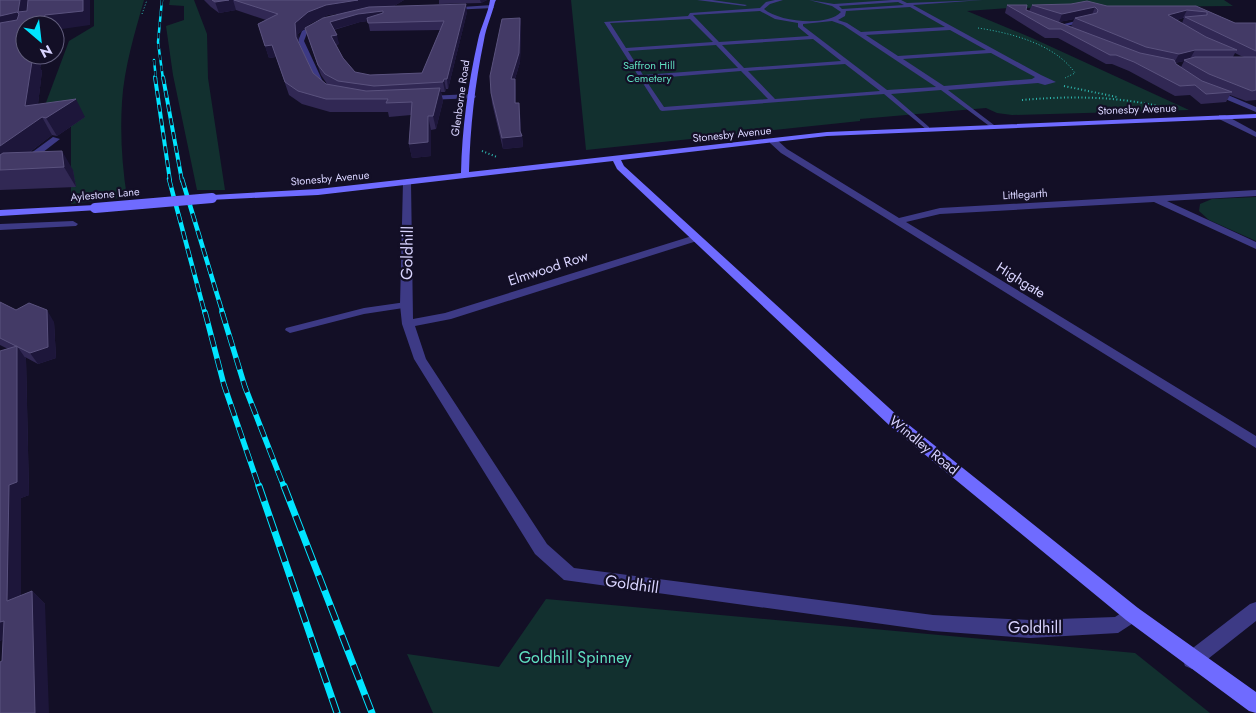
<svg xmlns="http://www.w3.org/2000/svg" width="1256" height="713" viewBox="0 0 1256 713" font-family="Jost,sans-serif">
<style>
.green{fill:#12302f}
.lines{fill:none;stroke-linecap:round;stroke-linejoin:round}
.path-far1{stroke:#2fb8b0;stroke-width:1;stroke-dasharray:1 2;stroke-linecap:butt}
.path{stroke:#2fb8b0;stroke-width:2;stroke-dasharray:1 2.5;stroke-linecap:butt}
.lane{fill:#3d3a85;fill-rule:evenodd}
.street{fill:#3d3a85;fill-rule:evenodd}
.secondary{fill:#6f6bff;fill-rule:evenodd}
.rail-far4-casing{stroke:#00e5ff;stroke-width:2.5}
.rail-far3-casing{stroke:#00e5ff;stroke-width:4}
.rail-far2-casing{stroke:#00e5ff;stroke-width:4.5}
.rail-far1-casing{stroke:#00e5ff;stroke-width:5.5}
.rail-casing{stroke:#00e5ff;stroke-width:7}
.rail-far4{stroke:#130f26;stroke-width:2;stroke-dasharray:5.5;stroke-linecap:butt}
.rail-far3{stroke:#130f26;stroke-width:2.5;stroke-dasharray:7;stroke-linecap:butt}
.rail-far2{stroke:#130f26;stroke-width:3;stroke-dasharray:9;stroke-linecap:butt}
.rail-far1{stroke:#130f26;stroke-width:4;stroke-dasharray:12;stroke-linecap:butt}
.rail{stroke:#130f26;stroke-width:5;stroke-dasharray:16;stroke-linecap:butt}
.secondary-bridge{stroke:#6f6bff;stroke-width:10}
.wall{fill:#312854;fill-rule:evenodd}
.shaded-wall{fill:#1d163a}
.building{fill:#433a66;stroke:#5a527e;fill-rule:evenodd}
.labels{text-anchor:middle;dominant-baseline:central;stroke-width:4.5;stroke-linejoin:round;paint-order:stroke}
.far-park-label{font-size:11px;fill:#5fe0c0;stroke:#130f26}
.far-street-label{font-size:11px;fill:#d9d4ff;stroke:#130f26}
.street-label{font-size:14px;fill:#d9d4ff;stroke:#130f26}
.near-street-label{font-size:16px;fill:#d9d4ff;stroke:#130f26}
.near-park-label{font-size:16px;fill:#5fe0c0;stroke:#130f26}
</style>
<rect width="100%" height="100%" fill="#130f26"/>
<path class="green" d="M94 0H144C135 32 124 68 122 102 120 134 122 166 127 197L71 204V119L38 124 69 41 94 26Z
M170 0H194L207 34 208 78 225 190H197L173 75 166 26 184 20V6L169 5Z
M571 0H1224L1233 6 1009 8 967 11 1032 38 1189 110 1012 115 997 113 986 108 860 119V121L586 150Z
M1256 197V241L1209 220 1199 211 1200 204 1212 199Z
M546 599 1135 653 1210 713H433L407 654 499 667Z"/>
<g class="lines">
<path class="path-far1" d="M142 14 147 0
M978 28C1011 33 1055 44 1075 73L1065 78"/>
<path class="path" d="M1064 86 1117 97
M1022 100C1068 96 1113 96 1158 106
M482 151 497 157"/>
<path class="lane" d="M697 0H712L747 5 745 6Z
M775 0H783L770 4 764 9C779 22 827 27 841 12L832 6 809 0 834 4 892 0H901L907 3 983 0 913 5 1041 75 1056 82 1045 85 1038 83 948 90 994 125 996 126 992 128 941 90 891 94 929 127V129L927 130 884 94 662 111 660 110 604 22 688 16 690 13 760 8 766 2ZM898 2 904 5 842 9 839 6ZM910 7 945 27 861 32 847 23 838 20 845 16 846 11ZM760 11 775 19 798 23V27L809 36 719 42 693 15ZM690 19 713 42 626 48 610 23ZM832 21 843 25 936 87 887 90 803 26V24ZM950 30 986 50 898 56 866 35ZM813 39 841 61 744 68 722 45ZM716 45 738 68 643 75 628 51ZM991 53 1035 77 1032 79 944 86 903 59ZM845 64 880 91 775 99 748 71ZM741 71 768 99 664 107 645 79Z
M53 137 60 139 29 163H23V159Z
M406 302 410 303 411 305 410 307 364 314 290 333 285 330 286 328 364 308Z"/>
<path class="street" d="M492 5 494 8 450 10 447 8Z
M1088 18 1090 21 1066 26 1072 29 1069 31 1056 26Z
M319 21 321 24 307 33 304 41 324 84 332 91 328 93 318 85 298 41 302 31Z
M1214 89 1256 107V112L1211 93V89Z
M472 94 476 96 475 98 427 100 423 98 427 96Z
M1219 115H1225L1256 132V137L1219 119Z
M770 139H776L787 149 899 218 940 208 1256 190V196L1167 201 1256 242V249L1154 202 940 214 906 222 1256 436V448L781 153 770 143Z
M407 179 411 182 413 319 445 313 692 236H700L701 238 700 240 451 319 415 326 426 359 547 544 574 568 933 615 1030 620 1115 617 1132 606 1138 608 1141 614 1138 620 1118 633 1030 638 933 631 564 580 535 554 414 359 402 324 400 305 403 182Z
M73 221 78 224 76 226 0 230V224Z
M1256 602V621L1199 666 1192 669 1185 666 1183 660 1185 654 1250 604Z"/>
<path class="secondary" d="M490 0H496L495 2C492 15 486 27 484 40 475 83 470 128 469 172L827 132 1256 114V118L827 136 621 160 624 166 899 417 1138 608 1256 692V713L1249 711 1126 620 889 425 617 169 613 161 318 195 209 200V196L212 195 318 189 461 173C462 129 468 84 478 40 481 26 488 14 490 0Z
M95 205 98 206V210L0 216V210Z"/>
<defs>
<path id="rail-far4" d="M162 0 158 42 163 79
M154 60 156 79"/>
<path id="rail-far3" d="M155 77 170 181
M163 77 182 181"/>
<path id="rail-far2" d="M169 179 205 314
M182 179 223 314"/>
<path id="rail-far1" d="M205 312 224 385 259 487
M222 312 245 387 284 487"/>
<path id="rail" d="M259 486 337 713
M284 486 372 713"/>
</defs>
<use href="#rail-far4" class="rail-far4-casing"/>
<use href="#rail-far3" class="rail-far3-casing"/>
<use href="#rail-far2" class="rail-far2-casing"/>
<use href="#rail-far1" class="rail-far1-casing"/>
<use href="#rail" class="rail-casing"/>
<use href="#rail-far4" class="rail-far4"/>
<use href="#rail-far3" class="rail-far3"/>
<use href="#rail-far2" class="rail-far2"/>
<use href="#rail-far1" class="rail-far1"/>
<use href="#rail" class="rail"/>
<path class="secondary-bridge" d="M95 208 212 198"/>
</g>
<path class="wall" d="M0 0 90 25H55L25 55H44L40 68 42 71 38 104 85 117 57 136 52 135 30 152 73 170 76 187 0 190Z
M204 0H404L394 6H389L467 12 448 89H446L445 92H441L443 101 436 129 431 130V156L412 158 409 144 411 115 389 117 388 112H330L302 104 289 95 276 57 269 58 258 24 266 20 236 10 219 13 211 7ZM343 13 305 28 321 75 327 84 330 85 326 84 313 73 299 44 298 34 311 23 328 15ZM368 21 370 31 441 30 422 73 370 75 355 72 343 58 336 45 339 44 334 30 360 22Z
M439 0H487L481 3 439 4Z
M1007 5 1029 11 1032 5 1107 6H1196L1235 23H1256V100L1246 101 1230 95 1226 102 1201 104 1190 95 1175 96 1129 71 1112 64H1106L1058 38H1045L1005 13ZM1183 18H1184L1182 23 1177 20ZM1074 19 1071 27 1059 22ZM1235 53 1241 56 1244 57H1233ZM1184 61 1181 67 1176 64 1175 63Z
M520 18 521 26 520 62 515 79 516 103 520 113 521 133 522 136 523 147 503 149 492 103 491 93Z
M0 302 16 310 54 322 56 358 38 364 25 357 26 359 29 495 21 498V596L32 591 45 604 2 661 3 639 0 641V351L8 349 0 345Z"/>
<path class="shaded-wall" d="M20 0H29L26 25 18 12Z
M83 0H90V25L55 30V25H41L45 15Z
M229 0H233L236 10 219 13 215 2Z
M358 0H404L394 6 328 15 311 23 298 34 299 49 296 37 295 23 308 12 326 5Z
M480 0H487L481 3Z
M466 4 467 12 448 89 447 79Z
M1095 7 1092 15 1075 18 1074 19 1059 22 1062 14Z
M1187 10 1183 18 1164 23 1168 15Z
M383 11 385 19 360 22 332 30 330 22 358 14Z
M17 12 25 27 0 32V16Z
M520 18 521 26 520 62 512 89 511 79Z
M337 35 339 44 333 45 331 36Z
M272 45 276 57 269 58 265 46Z
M1195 50 1190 59 1184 60V61L1174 63 1179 54Z
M30 55H44L40 68 42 71 36 121 42 117 52 135 6 170H0V146L25 106Z
M444 79 446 89 445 92 443 82Z
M515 79 516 89V113L515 103Z
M440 88 443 101 436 129 433 116Z
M76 99 85 117 57 136 46 118Z
M519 103 520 113 521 136H522L523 147 503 149 502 138 520 131Z
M428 116 431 130V156L412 158 409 144Z
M62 151 73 170 76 187 64 167Z
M47 310 54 322 56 358 38 364 30 353Z
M17 346 26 359 29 495 21 498V614L7 601 9 485Z
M32 591 45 604 49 713H35Z
M4 621 18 633 0 641V622Z"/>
<path class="building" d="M0 0H20L18 12 27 11 28 0H83V11L45 15 41 25H25V55H33L25 106 76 99 46 118 42 117 0 146V23L17 20 19 14 17 12 0 16Z
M212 0H229L215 2Z
M234 0H358L326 5 308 12 295 23 296 37 313 73 326 84 366 91 440 88 433 116H428V142L409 144 412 102 386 103 388 99H326L298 91 285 82 272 45 265 46 258 24 278 14Z
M1087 1 1107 6H1196L1235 23H1256V51L1185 17 1207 15V12L1187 10 1168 15 1206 37 1237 50H1195L1179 54 1146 47 1075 18 1097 13 1098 10 1095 7 1062 14 1032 5 1071 4Z
M466 4 447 79H444L443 82 374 86 338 81 325 74 318 65 305 28 323 18 369 7ZM383 11V13L367 18 368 23 444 21 422 73 370 75 355 72 343 58 331 36 337 35 330 22 358 14Z
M1007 5H1027L1026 10 1140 53 1174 60 1176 64 1202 81 1232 92 1206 94 1195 85 1180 86 1134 62 1116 55H1110L1061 29H1049Z
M520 18 519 53 511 79H515V103H519L520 131 522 136 502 138 491 93 490 76 502 19Z
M1195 57H1256V90L1252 91 1209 74 1184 60Z
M62 151 64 167 0 170V155L3 153Z
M0 302 16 310 29 303 47 310 48 347 30 353 0 338Z
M17 346V482L9 485 7 601 32 591 35 713H0V662L2 661 4 621 0 622V351Z"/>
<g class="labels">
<g class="far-park-label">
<text x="649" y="65">Saffron Hill<tspan x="649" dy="13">Cemetery</tspan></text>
</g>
<g class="far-street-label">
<text transform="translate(460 98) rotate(-82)">Glenborne Road</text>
<text transform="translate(1137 109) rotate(-2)">Stonesby Avenue</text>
<text transform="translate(732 134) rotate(-6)">Stonesby Avenue</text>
<text transform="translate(330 178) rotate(-5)">Stonesby Avenue</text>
<text transform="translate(105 194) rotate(-5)">Aylestone Lane</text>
<text transform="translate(1025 194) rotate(-3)">Littlegarth</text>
</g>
<g class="street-label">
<text transform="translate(548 268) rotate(-18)">Elmwood Row</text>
<text transform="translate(1021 280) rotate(32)">Highgate</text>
<text transform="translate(924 445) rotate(39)">Windley Road</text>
</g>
<g class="near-street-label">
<text transform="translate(407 253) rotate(-89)">Goldhill</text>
<text transform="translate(632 584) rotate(8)">Goldhill</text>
<text x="1035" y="627">Goldhill</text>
</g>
<g class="near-park-label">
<text x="575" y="657">Goldhill Spinney</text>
</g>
</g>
<g transform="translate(40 40) rotate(152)"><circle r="24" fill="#130f26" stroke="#625e7d"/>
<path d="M0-4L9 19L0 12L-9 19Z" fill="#00e5ff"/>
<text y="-8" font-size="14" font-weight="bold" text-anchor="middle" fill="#d9d4ff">N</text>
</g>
</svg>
